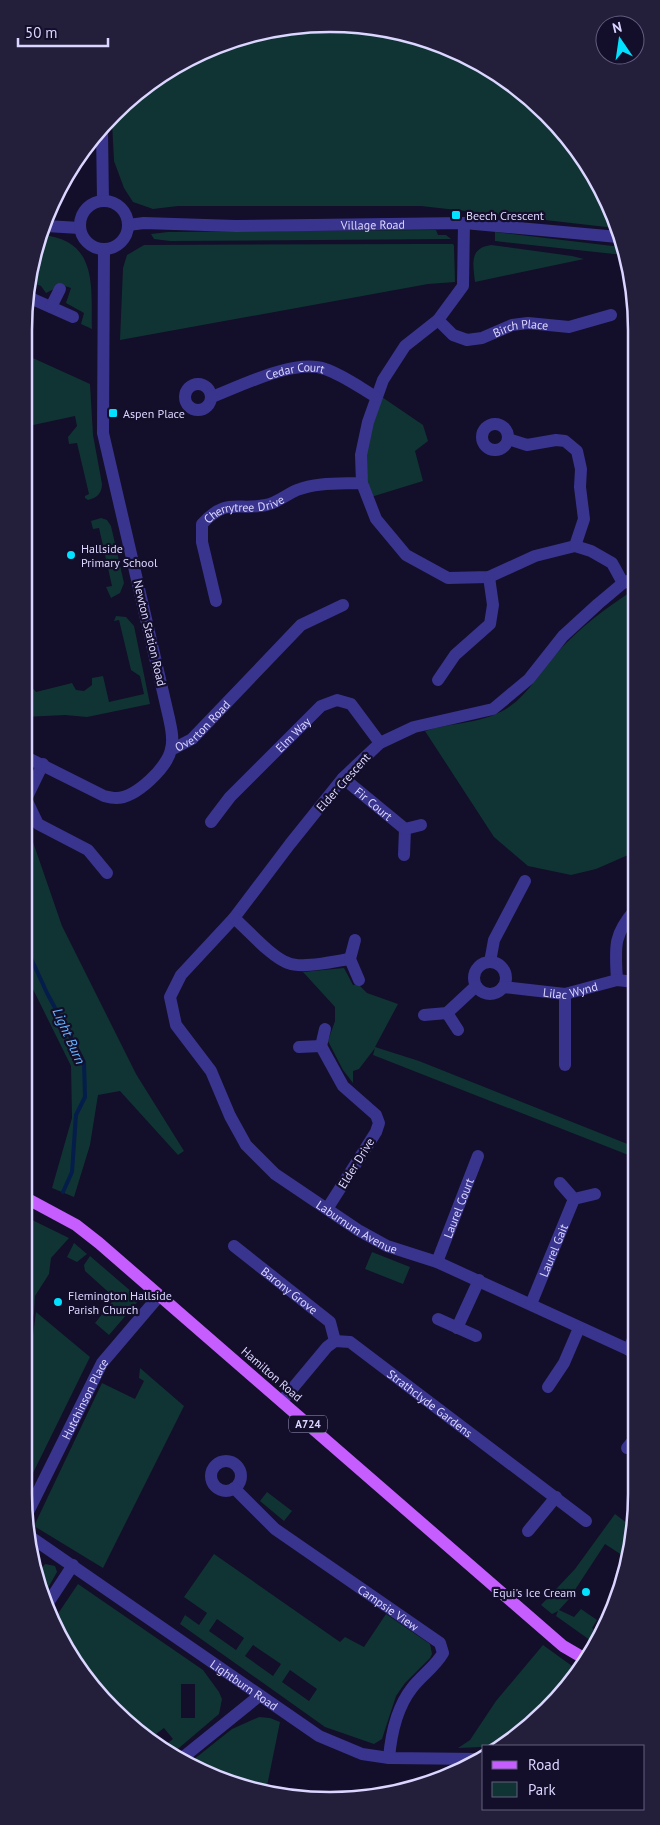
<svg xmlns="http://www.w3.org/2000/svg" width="660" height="1825" viewBox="0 0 660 1825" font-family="'PT Sans',sans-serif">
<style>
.green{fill:#103433;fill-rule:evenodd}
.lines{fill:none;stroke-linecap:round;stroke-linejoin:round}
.stream{stroke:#051d4b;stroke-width:4}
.minor{stroke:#39348d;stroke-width:12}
.tertiary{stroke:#39348d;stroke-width:12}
.primary{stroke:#c55dff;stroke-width:12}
.poi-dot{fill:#02e1ff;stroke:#130e29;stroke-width:2}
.labels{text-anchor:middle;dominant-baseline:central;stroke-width:4.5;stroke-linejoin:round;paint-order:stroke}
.shield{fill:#130e29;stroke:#9f9abf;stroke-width:1}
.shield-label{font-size:11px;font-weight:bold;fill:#dbd6ff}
.poi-label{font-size:12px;fill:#dbd6ff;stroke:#130e29;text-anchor:start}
.street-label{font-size:12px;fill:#dbd6ff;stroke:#130e29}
.water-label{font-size:14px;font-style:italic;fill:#64b4ff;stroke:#130e29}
.rim{fill:none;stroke:#dbd6ff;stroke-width:2.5}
</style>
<rect width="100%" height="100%" fill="#130e29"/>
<path class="green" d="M290 26 409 34 483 65 560 128 605 195 615 228 421 206H178L153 209 133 202 124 188 114 161 112 122 177 65Z
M436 230 438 235H446L451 239 170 241 154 239 151 234 168 232Z
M495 232 621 247 623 255 495 241Z
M42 235C98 240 91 286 92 329L81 324 84 313 66 303 71 288 62 285 46 293 41 286 30 282 34 251Z
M424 244H453L454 246 455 282 428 284 120 340 123 268 127 255 144 245Z
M491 245 572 256 584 259 475 282C473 264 469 248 491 245Z
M24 354 90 384 93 435 102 484C102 493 97 498 88 500L85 498V496L89 494 77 443 69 444 68 437 77 426 75 416 24 427Z
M379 395 423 425 428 441 415 451 423 481 371 497 363 455Z
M101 518 107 520 111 526 124 583 120 593 111 598 106 587 112 586 99 528 93 529 91 521Z
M634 590 635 852 596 869 571 875 528 866 494 837 425 731C453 722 484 724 509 707 528 694 542 670 557 653 579 628 607 607 634 590Z
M116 616 126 617 134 626 150 704 87 717 65 715 24 717V678L36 692 72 683 76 690 84 691 92 685V678L103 676 109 702 144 694 140 676 131 670 119 620 114 621Z
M24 816 62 926 136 1074 184 1151 178 1155 120 1091 98 1095 90 1145 74 1197 52 1188 72 1118 71 1066 24 971Z
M344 968 353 985 358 984 367 993 398 1004 375 1047 419 1061 635 1147 636 1158 373 1055 375 1048 359 1069 353 1071V1083L343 1070 328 1041 335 1021V1007L303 972Z
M24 1216 69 1238 51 1258 49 1274 35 1296 34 1313 24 1355Z
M74 1243 87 1254 77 1262 67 1257Z
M372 1252 410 1267 403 1284 365 1269Z
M90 1256 140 1299 109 1335 95 1323 115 1298 85 1271 84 1265Z
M36 1312 90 1357 33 1473 24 1469V1407Z
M140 1368 184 1406 103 1568 34 1526 102 1383 135 1399 144 1381 139 1378Z
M267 1492 292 1511 284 1521 260 1501Z
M615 1514 632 1527 628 1559 605 1544 569 1599 559 1610 574 1617 581 1609 597 1620 592 1628 599 1633 594 1643 556 1616 558 1611 552 1614 541 1605 575 1569Z
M214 1554 340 1642 345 1637 364 1647 386 1614 430 1644 432 1654 430 1658 405 1683 396 1696 382 1739 374 1744 325 1727 180 1624 185 1615 199 1625 207 1613 184 1597ZM217 1619 244 1638 236 1650 209 1631ZM253 1645 281 1664 273 1676 245 1656ZM290 1670 317 1689 309 1701 282 1682Z
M45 1564 55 1566 57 1572 44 1595 39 1572Z
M78 1584 203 1670 219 1692 222 1699 219 1714 173 1753 164 1746 173 1739 164 1728 152 1737 100 1697 53 1621ZM181 1684H195V1718H181Z
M543 1645 579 1671 538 1712 525 1718 517 1733 504 1746 458 1748 470 1740 496 1701Z
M259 1717 270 1718 280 1722 266 1791 194 1770 188 1764 232 1729Z"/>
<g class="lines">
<path class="stream" d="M24 943 47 993 84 1062 85 1097 76 1115 72 1172 63 1192"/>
<g class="minor">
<path d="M464 223 463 286 438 320 405 346 383 380 368 422 361 455 362 483 376 519 406 555 448 578 489 577 535 556 575 546 591 551 612 563 623 583"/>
<path d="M46 226 80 228"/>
<path d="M28 297 73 317"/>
<path d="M51 307 60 289"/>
<path id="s1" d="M438 320 453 335 467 340 482 338 512 325 528 323 569 327 611 315"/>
<circle cx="198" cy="397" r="13"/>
<path id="s2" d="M212 397C241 386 295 358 325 369 343 375 359 387 376 397"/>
<circle cx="495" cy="437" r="13"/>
<path d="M508 439 527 445 556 440 565 441 577 451 581 469 580 487 584 519 575 546"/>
<path id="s3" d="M634 579 623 583 598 604 563 636 529 679 493 709 414 727 380 743 343 778 290 844 234 918 181 975 170 997 176 1025 211 1071 230 1116 246 1145 275 1174 358 1230 387 1246 437 1262 636 1353"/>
<path id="s4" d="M216 601 202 542V524C227 497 236 511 266 505 277 503 287 494 297 490 317 482 341 484 362 483"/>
<path d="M438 680 455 655 490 624 493 605 489 577"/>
<path id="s5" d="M171 750 192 739 301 625 343 605"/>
<path d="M43 764 26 799 38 824 88 850 107 873"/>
<path id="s6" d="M343 778 405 829 404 855"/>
<path id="s7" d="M211 822 230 797 321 706 337 700 351 704 380 743"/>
<path d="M405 829 421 825"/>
<path d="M234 918C248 930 271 957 288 963 303 969 334 961 350 959"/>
<path d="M355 940 350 959 359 980"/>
<path d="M490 962 494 940 525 881"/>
<circle cx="490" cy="978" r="16"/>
<path d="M617 980C615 947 613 935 635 910"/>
<path id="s8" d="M503 987 565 994 617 980 635 982"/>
<path d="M447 1013 458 1030"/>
<path d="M424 1015 447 1013 476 986"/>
<path d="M321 1046 343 1086 376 1115 379 1123 376 1132 327 1209"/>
<path d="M299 1047 321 1046 325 1029"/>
<path d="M565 1065V994"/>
<path d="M560 1183 574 1199 595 1194"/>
<path id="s9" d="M234 1246 330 1322 335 1341"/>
<path id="s10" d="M437 1262 478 1156"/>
<path id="s11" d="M531 1304 574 1199"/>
<path d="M438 1319 476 1336"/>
<path d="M457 1328 479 1280"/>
<path d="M629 1350 636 1331"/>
<path d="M548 1387 564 1363 579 1328"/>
<path id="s12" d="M282 1401 327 1347 335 1341 350 1342 586 1521"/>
<path d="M627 1448 636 1437"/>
<circle cx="226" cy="1476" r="15"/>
<path id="s13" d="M234 1488 275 1529 440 1643 443 1653C435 1667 422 1675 412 1688 397 1707 391 1735 389 1758"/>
<path id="s14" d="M27 1514 102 1363 159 1296"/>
<path d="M528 1531 556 1497"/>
<path id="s15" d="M32 1538 319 1736 362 1754 389 1758 480 1759"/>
<path d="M46 1606 73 1565"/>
<path d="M181 1759 259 1696"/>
</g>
<g class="tertiary">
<path d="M102 131 103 201"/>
<circle cx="104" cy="225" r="24"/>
<path id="s16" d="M128 225 144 223 236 226 464 223 618 237"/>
<path d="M24 756 104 796C108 797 112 798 116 798 136 798 168 767 171 749 174 738 171 728 169 718L103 433 104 250"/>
</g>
<path class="primary" d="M24 1197 76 1225 99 1243 563 1646 587 1660"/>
</g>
<g class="poi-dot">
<rect x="451" y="210" width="10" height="10" rx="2.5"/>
<rect x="108" y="408" width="10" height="10" rx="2.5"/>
<circle cx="71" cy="555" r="5"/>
<circle cx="58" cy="1302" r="5"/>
<circle cx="586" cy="1592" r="5"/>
</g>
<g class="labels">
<rect class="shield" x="289" y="1415.5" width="38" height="17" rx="4"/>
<g class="shield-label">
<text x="308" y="1424">A724</text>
</g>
<g class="poi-label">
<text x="466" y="215">Beech Crescent</text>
<text x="123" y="413">Aspen Place</text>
<text x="81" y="548">Hallside<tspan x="81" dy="14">Primary School</tspan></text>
<text x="68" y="1295">Flemington Hallside<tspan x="68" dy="14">Parish Church</tspan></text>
<text x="576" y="1592" text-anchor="end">Equi's Ice Cream</text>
</g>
<g class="street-label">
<text stroke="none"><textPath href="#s16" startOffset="245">Village Road</textPath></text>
<text stroke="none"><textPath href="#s1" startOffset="92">Birch Place</textPath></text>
<text stroke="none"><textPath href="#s2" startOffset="88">Cedar Court</textPath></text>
<text stroke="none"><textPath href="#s4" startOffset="125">Cherrytree Drive</textPath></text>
<text transform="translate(150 633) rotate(77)">Newton Station Road</text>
<text stroke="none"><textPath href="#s5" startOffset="40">Overton Road</textPath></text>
<text stroke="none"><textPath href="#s7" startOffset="120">Elm Way</textPath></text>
<text transform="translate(343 782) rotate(-48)">Elder Crescent</text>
<text stroke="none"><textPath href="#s6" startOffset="40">Fir Court</textPath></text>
<text stroke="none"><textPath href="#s8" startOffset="68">Lilac Wynd</textPath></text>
<text transform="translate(356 1163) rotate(-58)">Elder Drive</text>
<text stroke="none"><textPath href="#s10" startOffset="58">Laurel Court</textPath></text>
<text stroke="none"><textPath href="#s3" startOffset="950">Laburnum Avenue</textPath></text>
<text stroke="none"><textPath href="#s11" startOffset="58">Laurel Gait</textPath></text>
<text stroke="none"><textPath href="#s9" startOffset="71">Barony Grove</textPath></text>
<text transform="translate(272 1374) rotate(41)">Hamilton Road</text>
<text stroke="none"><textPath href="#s14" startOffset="129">Hutchinson Place</textPath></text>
<text stroke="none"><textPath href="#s12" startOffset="196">Strathclyde Gardens</textPath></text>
<text stroke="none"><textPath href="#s13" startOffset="196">Campsie View</textPath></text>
<text stroke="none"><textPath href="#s15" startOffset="258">Lightburn Road</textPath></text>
</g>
<g class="water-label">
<text transform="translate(69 1036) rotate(66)">Light Burn</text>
</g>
</g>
<path d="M0 0H660V1825H0ZM330 32H330A298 298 0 0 1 628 330V1494A298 298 0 0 1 330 1792H330A298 298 0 0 1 32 1494V330A298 298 0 0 1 330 32Z" fill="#231e3a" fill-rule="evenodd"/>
<path class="rim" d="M330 32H330A298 298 0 0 1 628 330V1494A298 298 0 0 1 330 1792H330A298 298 0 0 1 32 1494V330A298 298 0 0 1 330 32Z"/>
<rect x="482" y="1745" width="162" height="65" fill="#130e29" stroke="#635e7f"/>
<rect x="492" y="1761" width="25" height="8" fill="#c55dff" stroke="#635e7f"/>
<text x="528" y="1770" font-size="15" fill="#dbd6ff">Road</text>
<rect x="492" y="1782" width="25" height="15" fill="#103433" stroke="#635e7f"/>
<text x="528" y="1795" font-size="15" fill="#dbd6ff">Park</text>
<g transform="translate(620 40) rotate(347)"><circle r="24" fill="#130e29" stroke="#635e7f"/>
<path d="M0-4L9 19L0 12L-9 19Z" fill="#02e1ff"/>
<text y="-8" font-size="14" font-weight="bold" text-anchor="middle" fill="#dbd6ff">N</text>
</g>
<path d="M18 38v8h90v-8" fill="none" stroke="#dbd6ff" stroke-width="2.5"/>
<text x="25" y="38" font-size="15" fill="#dbd6ff" stroke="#130e29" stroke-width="4" paint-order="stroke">50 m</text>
</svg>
